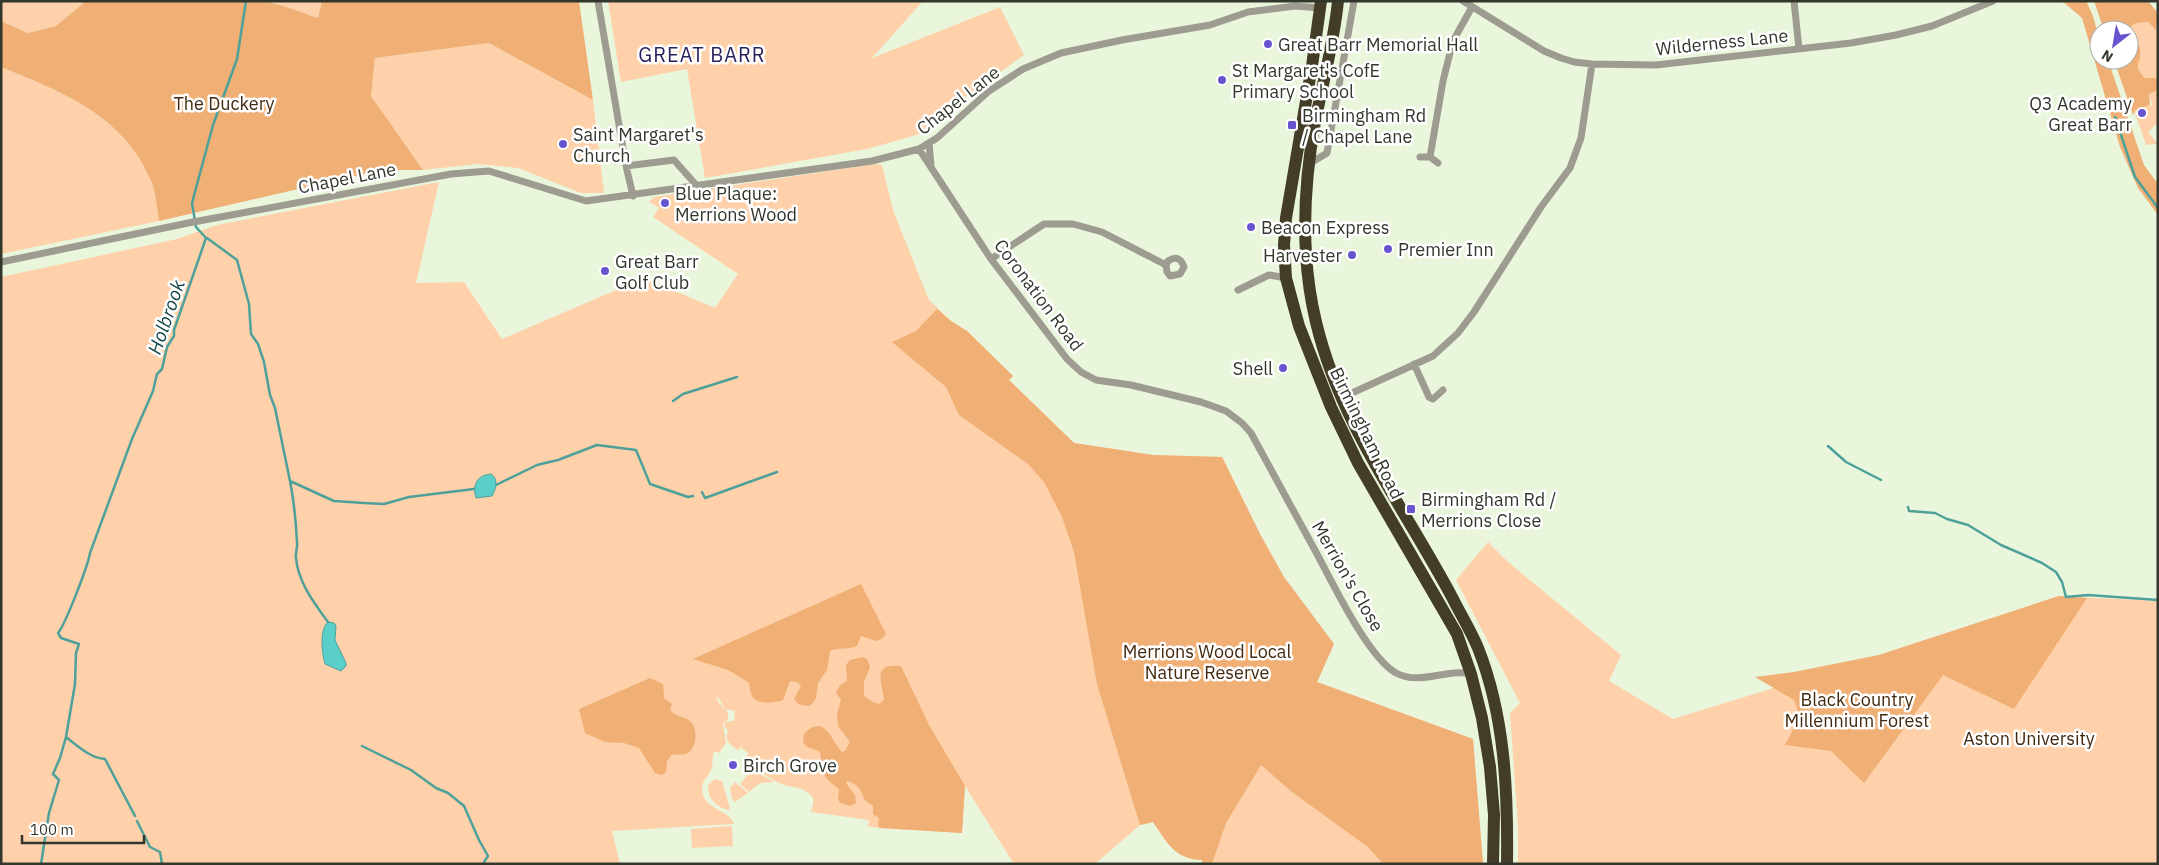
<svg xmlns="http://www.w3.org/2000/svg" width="2159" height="865" viewBox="0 0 2159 865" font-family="'IBM Plex Sans',sans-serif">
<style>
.green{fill:#fed1aa}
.forest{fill:#efaf75}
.water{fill:#5acfc9;stroke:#4ea19a}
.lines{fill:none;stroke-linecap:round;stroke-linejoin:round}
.stream{stroke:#4ea19a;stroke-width:2.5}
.street{stroke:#9e9b90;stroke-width:7}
.highway{stroke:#433d27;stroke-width:12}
.poi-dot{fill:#6754ce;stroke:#fff;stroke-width:2}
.labels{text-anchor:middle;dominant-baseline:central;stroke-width:5;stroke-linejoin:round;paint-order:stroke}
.street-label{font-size:18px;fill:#32362d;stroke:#fff}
.poi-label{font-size:18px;fill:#32362d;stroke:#fff;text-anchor:start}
.park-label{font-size:18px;fill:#43290f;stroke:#fff}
.water-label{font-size:19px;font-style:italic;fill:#114644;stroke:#fff}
.quarter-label{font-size:20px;letter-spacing:1px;fill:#2b225d;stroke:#fff}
</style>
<rect width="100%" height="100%" fill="#eaf6dc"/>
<path class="green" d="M1 1H86L56 26 28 33 1 21Z
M260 1H322L318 18 276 4Z
M608 1H923L872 58 1000 7 1024 55 967 96 927 132 867 149 705 178 687 69 621 82Z
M2148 22 2156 29 2158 28V82L2155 78H2145C2131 64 2143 63 2140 49 2139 42 2133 34 2131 26L2136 23Z
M489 43 593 100 604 193H581L518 168 478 164 423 170 371 96 375 58Z
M1 67C64 93 124 115 152 183 156 194 157 209 159 221L1 254Z
M2158 90V123L2148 132 2158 144 2146 145 2134 110 2152 105 2149 94Z
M876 164 882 165 893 210 929 300 951 321 967 331 1013 376 1009 380 1074 443 1153 455 1222 457 1261 536 1284 577 1334 644 1317 682 1473 739 1483 864H1202V860C1175 859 1167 843 1153 822L1140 825 1095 864H1014L965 786 962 833 868 827 869 820 811 812C812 807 815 801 812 797 805 786 789 788 779 783 765 777 755 767 745 758L748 753 740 747V749L737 750C730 744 724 741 728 731L724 725 726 722 734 721 735 711 725 709 716 694 718 702 728 712V720L723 724 726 743 719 753 715 751C711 756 714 763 711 770 709 775 705 778 703 783 696 809 731 809 734 824L612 831 620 864H1V277L177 239 217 225 439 182 416 283 464 282 502 339 644 278 715 308 738 274 653 217 659 208 649 202 654 197Z
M1488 542 1508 562 1621 655 1609 681 1673 719 1855 663 2059 596 2158 601V864H1518V826L1510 713 1520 703 1456 580Z
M752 769 774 782 760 783 749 792 739 783H741Z
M715 779 722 781 730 808 729 810C717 808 705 797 709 784Z
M735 782 748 793 735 802 732 799 730 788Z
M732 826 733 846 692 848 691 829Z"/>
<path class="forest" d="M86 1H228C239 3 249 0 260 1 280 3 299 12 318 18L322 1H579L593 100 489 43 375 58 371 96 423 170H381L159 221C157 209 156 194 152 183 124 115 64 93 1 67V21L28 33 56 26Z
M2062 1H2086C2097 21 2099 38 2099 60H2108L2144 165 2158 184V215L2138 188 2120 147 2082 18Z
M2094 1H2148L2158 13 2156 30 2148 22 2136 23 2131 26C2133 35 2139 42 2140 49 2143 63 2131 64 2145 78H2155L2158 82V90L2149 94 2150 105 2135 110 2133 115 2114 60H2129V30H2104Z
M937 309 951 321 967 331 1013 376 1009 380 1074 443 1153 455 1222 457 1261 536 1284 577 1334 644 1317 682 1473 739 1483 864H1383L1368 847 1292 792 1261 765 1226 823 1212 864H1202V860C1174 859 1168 843 1153 822L1140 825 1097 684 1074 552 1062 517 1044 482 1028 464 959 415 946 387 892 342 916 331Z
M861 584 886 634 883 638 876 641 861 636 857 646C848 650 839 647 830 651L827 670 818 683 816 698 811 705 807 706 798 704 794 699 801 686 797 682 790 681 783 700C774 703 754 706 751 693 749 689 751 686 748 682L728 670 693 659Z
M2059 596 2087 598 2014 709 1943 675 1864 783 1831 751 1785 745 1800 716 1794 700 1755 677 1794 672 1879 655Z
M863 657 867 659 870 667 864 682V696L873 702 879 704 884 700C883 682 870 663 901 666L929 725 965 786 962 833 880 828 878 826 879 818 873 814V806C870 803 865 802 864 798 860 788 859 785 847 781L846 783 855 795 856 803 850 806 840 803 838 799 839 789C821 776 823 773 820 752 812 747 800 749 804 734 825 712 831 741 842 752L845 751 850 742 838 726 837 714 841 700 836 693 840 685 847 681 846 665 850 660Z
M650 678 663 684 664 698 672 704 670 710C676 717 685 716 691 722 698 729 697 750 686 754 682 755 676 754 671 755L667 761 666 772 662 775 655 773 639 748 624 743 605 742 585 733 579 709Z"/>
<path class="water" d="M491 474C499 479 496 489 492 496L476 498C472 485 477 475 491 474Z
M328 622 334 623 336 626 335 640 346 663V666L341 671 325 664C322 653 319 630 328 622Z"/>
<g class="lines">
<path class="stream" d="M2115 117 2135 177 2158 208
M207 238 237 260 249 304 251 334 258 344 264 362 270 395 275 408 290 481 334 501 364 503 384 504 409 497 474 489
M673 401 683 394 737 377
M1828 446 1846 462 1881 480
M290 481C294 501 296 522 297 542 298 547 295 553 296 558 298 582 314 603 328 622
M496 485 537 465 558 460 597 445 636 450 650 484 688 497 693 496
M702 492 705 498 777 472
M1908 507 1909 511 1935 513 1947 519 1968 525 2001 545 2042 563 2056 572 2062 582 2066 597 2088 595 2158 600
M362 746 411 770 436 788 448 793 464 806 479 840 488 856 484 862
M135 816 105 759C90 758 78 746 66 737L75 684 76 653 79 644 61 638 58 633C65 625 88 566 90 553L132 439 153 391 157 374 162 369 167 347 174 336V330L206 238 196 227 192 203 213 125 237 59 246 1
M137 821 150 847 160 852 162 864
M41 864 49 813 59 780 53 774 60 758 66 737"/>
<path class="street" d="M598 1 626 166 633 196
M1463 1 1544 51 1561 58 1574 62 1592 64 1656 65 1851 43 1896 35 1932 26 1993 1
M1794 1 1799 49
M929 143 931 165
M919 149 991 259 1067 359 1081 372 1096 380 1131 385 1201 402 1226 411 1242 423 1251 433C1273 473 1295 514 1317 554 1333 584 1368 657 1396 673 1421 686 1446 668 1471 674
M1420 157H1430L1438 163
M1430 157 1443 81 1453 41 1472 7
M1309 164 1327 153 1354 1
M626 166 674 160 697 186
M991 259 1044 224H1073L1102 232 1166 265 1167 272 1170 276 1180 274 1184 267C1181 258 1176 256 1168 261L1166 265
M1 262 188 223 451 174 489 171 586 201 872 161 919 149 937 138 989 91 1023 69 1061 53 1122 40 1210 25 1248 12 1295 6 1320 8
M1238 290 1269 275 1286 278
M1414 364 1429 397 1433 399 1443 390
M1341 398 1433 356 1458 333 1474 312 1541 207 1570 168 1581 138 1592 64"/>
<path class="highway" d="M1321 1 1312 66 1286 218 1284 245 1286 278 1299 326 1331 407 1358 463 1457 634 1471 674 1482 718 1490 767 1494 815 1493 864
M1338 1C1334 42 1323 82 1315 122 1303 189 1300 256 1316 322 1341 427 1404 506 1453 599 1461 615 1471 631 1478 648 1505 716 1508 792 1507 864"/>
</g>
<g class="poi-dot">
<circle cx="1268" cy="44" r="5"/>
<circle cx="1222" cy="80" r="5"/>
<circle cx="2142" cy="113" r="5"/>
<rect x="1287" y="120" width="10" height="10" rx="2.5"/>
<circle cx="563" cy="144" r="5"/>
<circle cx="665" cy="203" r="5"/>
<circle cx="1251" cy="227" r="5"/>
<circle cx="1388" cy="249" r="5"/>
<circle cx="1352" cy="255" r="5"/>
<circle cx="605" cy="271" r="5"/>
<circle cx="1283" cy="368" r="5"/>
<rect x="1406" y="504" width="10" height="10" rx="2.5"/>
<circle cx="733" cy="765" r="5"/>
</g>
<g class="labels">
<g class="street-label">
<text transform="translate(1722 42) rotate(-6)">Wilderness Lane</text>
<text transform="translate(958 100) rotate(-38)">Chapel Lane</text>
<text transform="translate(347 178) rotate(-11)">Chapel Lane</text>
<text transform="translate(1039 295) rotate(53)">Coronation Road</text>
<text transform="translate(1367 433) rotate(64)">Birmingham Road</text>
<text transform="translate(1348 576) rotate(60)">Merrion's Close</text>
</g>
<g class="poi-label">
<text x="1278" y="44">Great Barr Memorial Hall</text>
<text x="1232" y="70">St Margaret's CofE<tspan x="1232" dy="21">Primary School</tspan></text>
<text x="2132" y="103" text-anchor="end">Q3 Academy<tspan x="2132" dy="21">Great Barr</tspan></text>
<text x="1302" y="115">Birmingham Rd<tspan x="1302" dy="21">/ Chapel Lane</tspan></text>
<text x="573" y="134">Saint Margaret's<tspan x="573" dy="21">Church</tspan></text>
<text x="675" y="193">Blue Plaque:<tspan x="675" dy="21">Merrions Wood</tspan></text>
<text x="1261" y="227">Beacon Express</text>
<text x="1398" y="249">Premier Inn</text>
<text x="1342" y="255" text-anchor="end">Harvester</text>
<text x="615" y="261">Great Barr<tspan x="615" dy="21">Golf Club</tspan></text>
<text x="1273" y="368" text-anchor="end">Shell</text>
<text x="1421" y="499">Birmingham Rd /<tspan x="1421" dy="21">Merrions Close</tspan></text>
<text x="743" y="765">Birch Grove</text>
</g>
<g class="park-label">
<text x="224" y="103">The Duckery</text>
<text x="1207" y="651">Merrions Wood Local<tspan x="1207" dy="21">Nature Reserve</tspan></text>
<text x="1857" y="699">Black Country<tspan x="1857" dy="21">Millennium Forest</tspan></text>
<text x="2029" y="738">Aston University</text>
</g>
<g class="water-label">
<text transform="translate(166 317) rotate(-71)">Holbrook</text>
</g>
<g class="quarter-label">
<text x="702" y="54">GREAT BARR</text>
</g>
</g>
<rect width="2159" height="865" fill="none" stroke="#32362d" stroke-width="5"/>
<g transform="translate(2114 45) rotate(211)"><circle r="24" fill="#ffffff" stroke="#adafab"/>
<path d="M0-4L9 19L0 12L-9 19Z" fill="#6754ce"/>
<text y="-8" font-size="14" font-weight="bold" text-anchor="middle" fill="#32362d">N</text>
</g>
<path d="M22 835v8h122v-8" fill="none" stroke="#32362d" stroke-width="2.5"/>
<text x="30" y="835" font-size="15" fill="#32362d" stroke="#ffffff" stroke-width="4" paint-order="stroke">100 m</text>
</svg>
